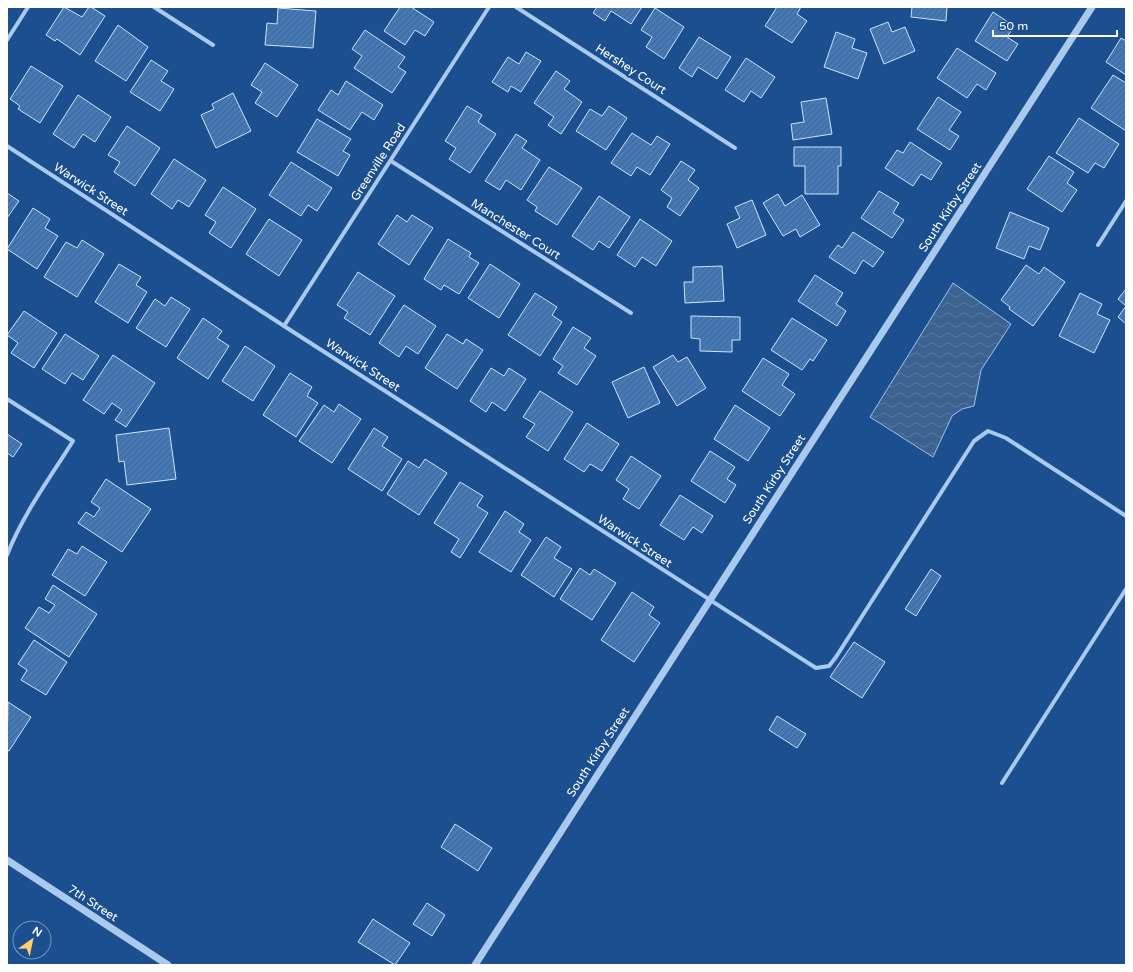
<svg xmlns="http://www.w3.org/2000/svg" width="1133" height="972" viewBox="0 0 1133 972" font-family="'Varela Round',sans-serif">
<style>
.water{fill:url(#water-waves);stroke:#9cc4f0}
.building{fill:url(#building-hatch);stroke:#cfe3fa}
.lines{fill:none;stroke-linecap:round;stroke-linejoin:round}
.minor{stroke:#a9c9ee;stroke-width:4}
.tertiary{stroke:#a9c9ee;stroke-width:7}
.labels{text-anchor:middle;dominant-baseline:central;stroke-width:4;stroke-linejoin:round;paint-order:stroke}
.street-label{font-size:12px;fill:#fff;stroke:#1b4f8f}
</style>
<defs>
<pattern id="water-waves" width="16" height="10" patternUnits="userSpaceOnUse"><rect width="16" height="10" fill="#3c6290"/><path d="M0 5q4-4 8 0t8 0" fill="none" stroke="#597aa1"/></pattern>
<pattern id="building-hatch" width="6" height="6" patternUnits="userSpaceOnUse"><rect width="6" height="6" fill="#4478b7"/><path d="M-1 1l2-2M0 6l6-6M5 7l2-2" fill="none" stroke="#486282"/></pattern>
</defs>
<rect width="100%" height="100%" fill="#1b4f8f"/>
<path class="water" d="M953 283 1011 324 981 370 974 406 962 409 952 416 933 457 870 417Z"/>
<path class="building" d="M64 7 82 17 89 7H91L105 16 80 55 57 39 55 41 46 35Z
M400 7H411L434 22 425 36 415 30 405 45 384 31Z
M597 7H642L631 24 611 11 605 21 593 13Z
M777 7H801L797 14 807 21 792 43 765 26Z
M910 7H947L946 21 911 17 912 7Z
M278 8 316 11 313 48 265 45 267 23 277 24Z
M655 8 684 27 664 59 646 47 652 37 641 30Z
M993 12 1014 26 1007 37 1018 44 1007 61 975 41Z
M888 22 892 32 905 27 915 51 884 64 870 29Z
M118 25 148 47 126 81 95 61Z
M365 30 405 57 398 67 406 72 392 93 354 68 362 56 352 49Z
M836 32 855 39 852 48 867 53 858 79 824 67Z
M699 37 731 57 717 79 698 67 692 77 679 68Z
M1121 38 1126 41V75L1106 62Z
M957 48 996 73 986 90 977 84 967 98 937 78Z
M526 52 541 61 521 92 511 86 508 92 492 82 508 57 519 64Z
M746 58 775 77 761 98 751 91 744 102 725 90Z
M151 60 168 71 161 81 174 89 160 111 130 92Z
M265 63 298 85 277 117 255 103 262 92 251 85Z
M31 66 63 86 40 123 18 109 20 106 10 99Z
M556 71 570 81 564 89 582 102 561 134 548 125 554 117 534 103Z
M1113 75 1126 83V131L1091 108Z
M346 81 383 105 374 120 362 112 350 130 318 110 331 90 338 95Z
M233 93 251 131 216 148 201 115 214 109 212 104Z
M78 95 111 117 95 142 83 134 74 148 53 134Z
M938 97 961 112 949 130 959 136 950 150 917 129Z
M826 98 832 134 793 140 791 124 804 122 801 102Z
M467 106 482 115 478 122 496 134 470 173 449 159 456 148 445 141Z
M609 106 627 118 606 150 576 131 590 109 602 116Z
M1079 118 1119 144 1104 168 1095 163 1088 173 1056 153Z
M317 119 351 139 343 151 350 155 338 176 297 152Z
M127 126 160 148 135 186 114 172 120 162 108 155Z
M632 133 651 145 657 136 670 144 650 175 637 167 631 176 611 163Z
M516 134 527 141 522 148 540 160 521 190 506 180 500 190 485 181Z
M910 142 942 163 931 180 921 174 913 186 885 168 897 150 903 153Z
M794 147H841V166H838V194H805V166H794Z
M1049 156 1074 172 1067 183 1077 190 1062 212 1027 189Z
M174 159 206 180 189 207 178 200 172 209 151 194Z
M681 161 695 170 688 180 699 188 680 216 667 207 672 198 661 190Z
M291 162 332 188 317 211 308 205 301 216 269 195Z
M549 167 582 188 557 225 535 211 537 207 527 200Z
M223 187 256 209 231 248 209 233 216 222 205 215Z
M879 191 899 203 893 213 904 220 892 238 861 218Z
M7 193 19 201 7 218Z
M778 194 785 206 802 195 820 225 800 237 796 229 783 236 763 203Z
M599 196 630 217 609 248 599 241 593 250 572 236Z
M752 200 766 235 737 248 727 224 740 218 735 207Z
M33 208 50 219 45 228 58 236 37 269 7 249Z
M1010 212 1049 228 1040 250 1029 246 1024 259 996 248Z
M397 215 407 222 412 215 433 228 409 265 378 244Z
M269 219 302 240 279 276 246 254Z
M640 219 672 241 656 266 642 257 635 267 617 255Z
M853 232 884 252 873 267 863 260 855 274 829 257 838 245 842 248Z
M448 239 471 253 469 257 479 263 459 294 444 285 441 290 424 279Z
M82 240 104 254 77 297 44 277 66 242 77 248Z
M119 264 141 277 136 285 147 292 128 323 95 302Z
M490 264 520 284 499 318 468 298Z
M1026 265 1039 274 1044 267 1065 282 1033 326 1009 309 1010 307 1001 300Z
M722 266 724 301 685 303 684 282H693V267Z
M358 272 395 296 370 335 344 318 348 312 337 305Z
M815 275 843 293 836 304 846 311 837 326 798 301Z
M1126 289V306L1118 299Z
M535 293 557 307 552 315 562 322 540 356 508 335Z
M1080 293 1102 304 1097 314 1110 320 1094 353 1059 336Z
M171 297 190 309 166 347 136 328 155 299 165 306Z
M404 305 436 326 418 354 406 346 399 357 379 343Z
M1126 306V324L1118 317Z
M24 311 57 333 34 368 11 353 18 343 7 335Z
M691 316 740 317V340H732V352L700 351V339L691 338Z
M203 318 222 331 217 338 229 346 208 379 177 358Z
M792 318 827 340 813 361 810 359 802 370 771 350Z
M573 327 591 338 584 348 596 356 577 385 558 373 563 366 553 359Z
M65 334 99 356 83 380 72 373 65 384 42 369Z
M447 334 463 344 466 339 483 350 457 389 425 368Z
M245 346 275 366 253 401 222 381Z
M113 355 155 383 126 427 115 420 122 410 112 403 104 414 83 400Z
M673 355 678 362 687 357 706 388 677 406 653 367Z
M763 358 789 374 782 385 795 394 780 416 742 391Z
M644 367 660 403 628 418 612 382Z
M491 368 504 376 509 368 526 379 505 411 492 402 486 412 470 401Z
M290 373 312 387 307 396 318 403 296 437 263 415Z
M540 391 573 412 548 451 526 437 535 424 523 417Z
M339 404 361 419 332 463 299 441 324 405 334 412Z
M735 405 770 428 748 461 714 439Z
M587 423 619 444 602 471 590 464 584 472 564 459Z
M169 428 176 479 127 485 124 461 119 462 116 435Z
M374 428 388 437 382 446 402 459 382 491 348 469Z
M7 434 22 444 13 457 7 453Z
M710 451 735 467 727 479 736 485 725 503 691 481Z
M631 456 661 476 639 509 623 499 629 489 616 480Z
M425 459 447 473 419 515 387 494 408 461 419 468Z
M106 479 151 509 122 552 78 523 86 512 94 517 100 508 91 502Z
M460 482 483 496 477 506 488 513 460 558 451 552 459 539 434 523Z
M680 495 713 516 702 533 693 527 684 540 660 525Z
M505 511 524 524 519 532 531 540 511 572 479 552Z
M546 537 561 547 554 558 572 569 554 597 521 575Z
M82 546 107 562 85 596 52 575 68 549 77 554Z
M580 568 590 575 594 569 616 583 592 620 560 599Z
M931 569 941 576 916 616 905 609Z
M53 585 97 614 69 657 25 628 39 607 49 613 55 605 45 599Z
M632 592 654 607 649 615 660 623 634 662 601 640Z
M34 640 67 662 46 695 21 680 27 670 18 664Z
M854 642 885 662 862 698 830 677Z
M8 702 31 717 9 751 7 750Z
M777 716 806 734 797 748 769 730Z
M455 824 492 848 478 871 441 847Z
M427 903 445 915 432 936 413 924Z
M373 919 410 943 395 965 358 942Z"/>
<g class="lines">
<path class="minor" d="M154 7 213 45
M516 7 735 148
M7 40 28 7
M7 146 284 326 816 668 829 666 836 657 974 441 988 431 1006 438 1126 516
M391 161 631 313
M1098 245 1126 201
M284 326 489 7
M7 399 73 441C50 478 23 514 7 555
M1002 783 1126 589"/>
<path class="tertiary" d="M7 860 168 965
M475 965 1092 7"/>
</g>
<g class="labels">
<g class="street-label">
<text transform="translate(631 69) rotate(33)">Hershey Court</text>
<text transform="translate(378 162) rotate(-57)">Greenville Road</text>
<text transform="translate(91 189) rotate(33)">Warwick Street</text>
<text transform="translate(950 207) rotate(-57)">South Kirby Street</text>
<text transform="translate(516 229) rotate(32)">Manchester Court</text>
<text transform="translate(363 365) rotate(33)">Warwick Street</text>
<text transform="translate(774 479) rotate(-57)">South Kirby Street</text>
<text transform="translate(635 541) rotate(33)">Warwick Street</text>
<text transform="translate(598 752) rotate(-57)">South Kirby Street</text>
<text transform="translate(93 903) rotate(33)">7th Street</text>
</g>
</g>
<rect width="1133" height="972" fill="none" stroke="#ffffff" stroke-width="16"/>
<g transform="translate(32 940) rotate(33)"><circle r="19" fill="#1b4f8f" stroke="#7695bc"/>
<path d="M0-3L7 15L0 10L-7 15Z" fill="#ffd166"/>
<text y="-6" font-size="11" font-weight="bold" text-anchor="middle" fill="#ffffff">N</text>
</g>
<path d="M993 30v6h124v-6" fill="none" stroke="#ffffff" stroke-width="2"/>
<text x="999" y="30" font-size="12" fill="#ffffff" stroke="#1b4f8f" stroke-width="3" paint-order="stroke">50 m</text>
</svg>
